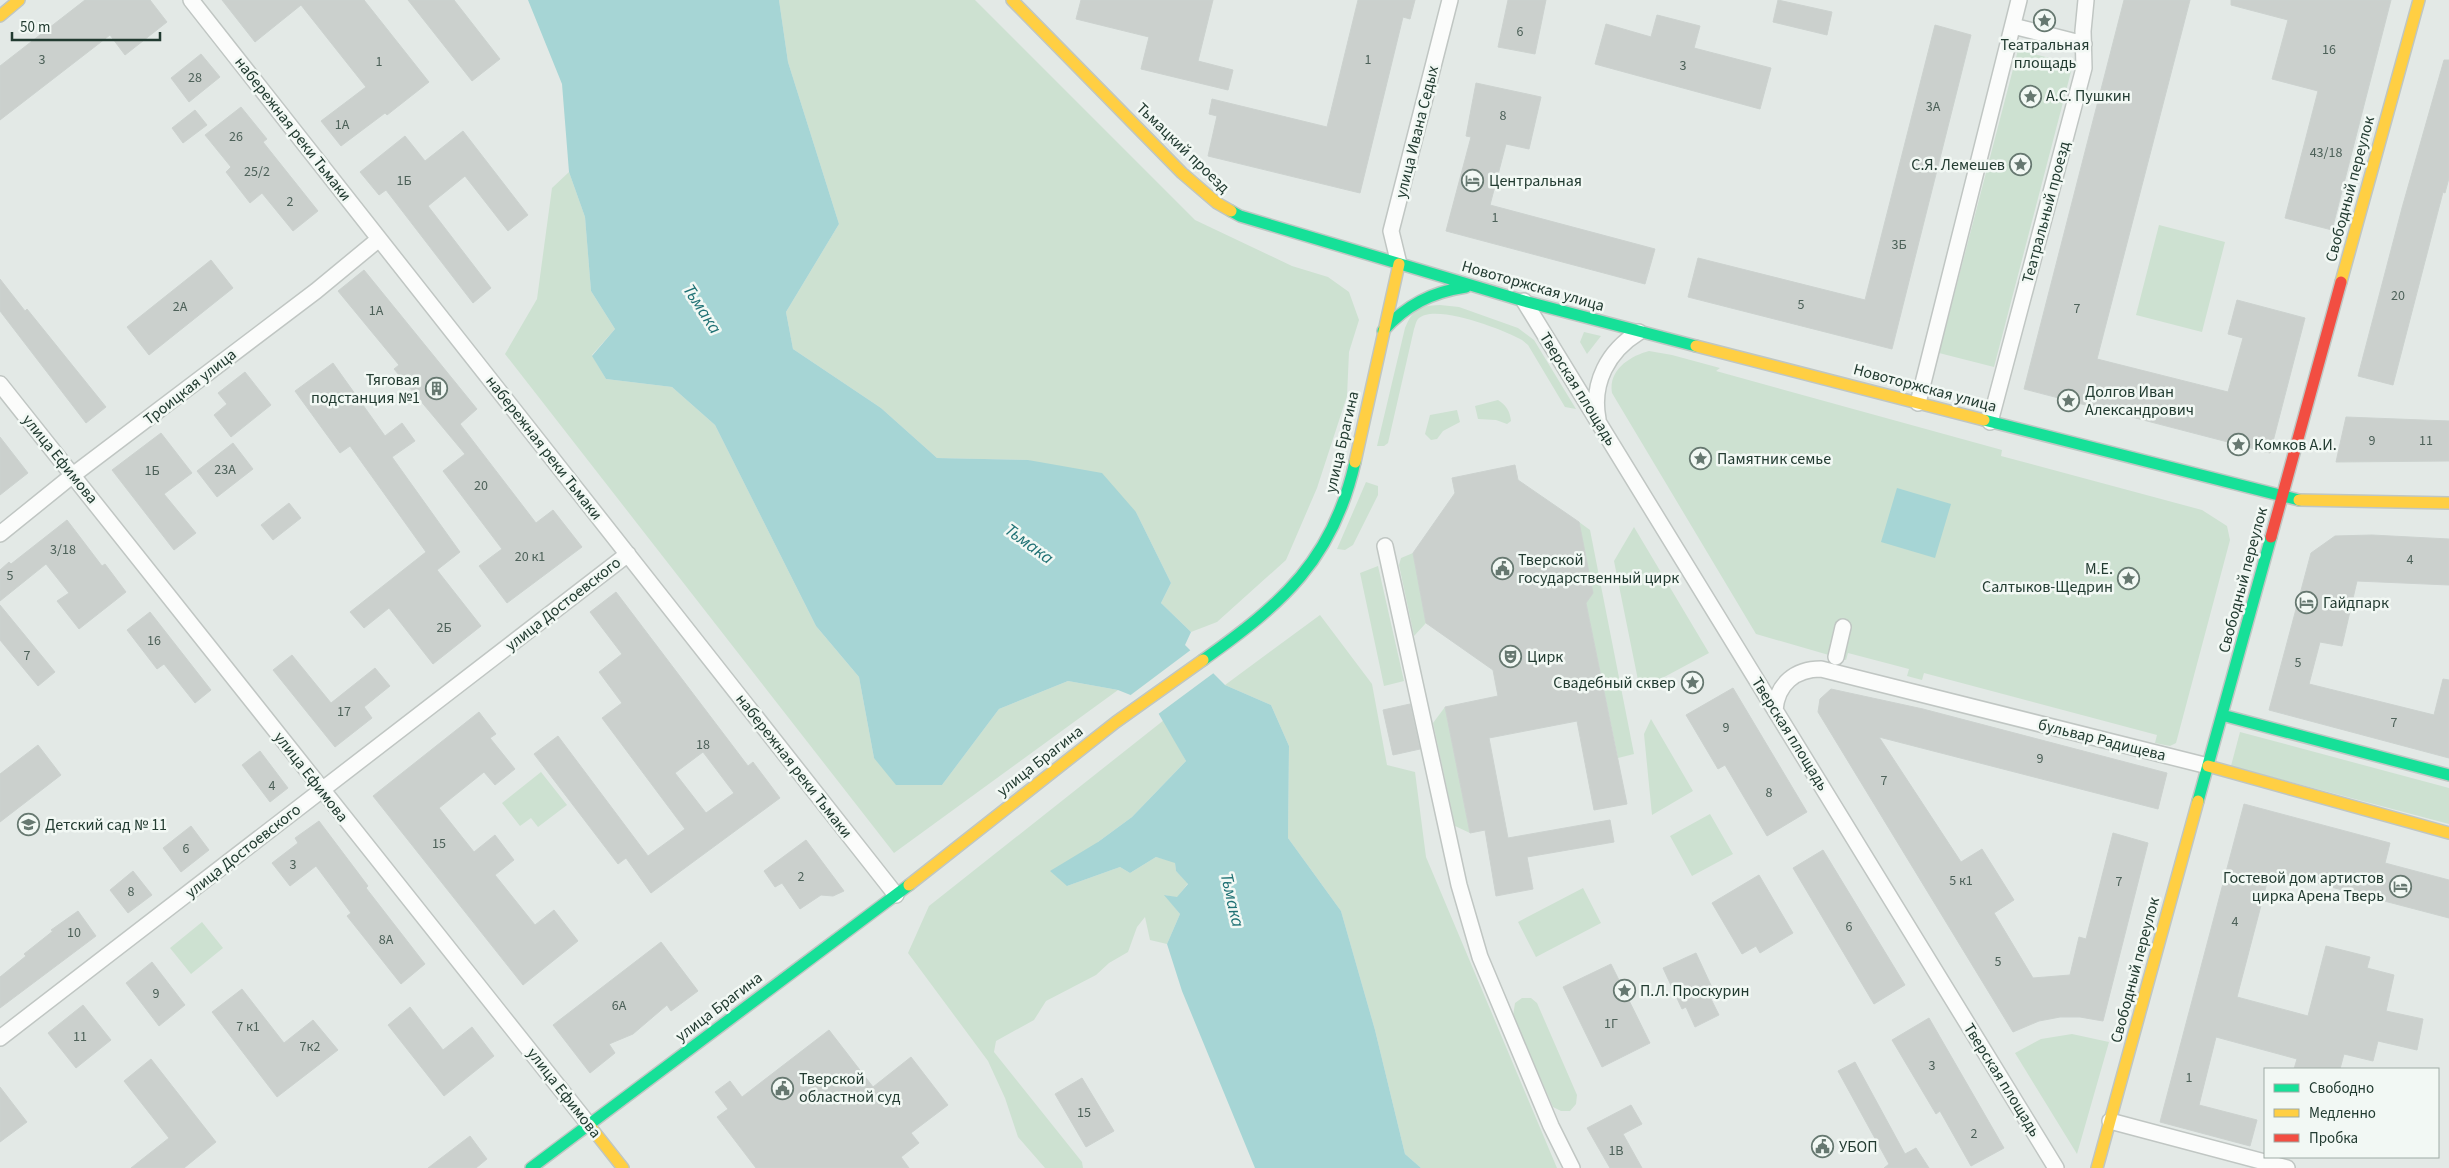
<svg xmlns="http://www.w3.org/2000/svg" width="2449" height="1168" viewBox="0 0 2449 1168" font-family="'Source Sans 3',sans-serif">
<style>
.green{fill:#cde1d1}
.water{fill:#a6d5d5}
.pier{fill:#e3e9e6}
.building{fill:#cbd0cd;stroke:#ccd2cf;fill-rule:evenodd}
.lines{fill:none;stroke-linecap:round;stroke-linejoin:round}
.street-casing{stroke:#c0c6c3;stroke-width:18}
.fast-casing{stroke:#bfc6c3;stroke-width:14}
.slow-casing{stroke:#bfc6c3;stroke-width:14}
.jam-casing{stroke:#bfc6c3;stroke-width:14}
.street{stroke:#fbfcfb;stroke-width:15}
.fast{stroke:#16e098;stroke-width:11}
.slow{stroke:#ffcf43;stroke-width:11}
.jam{stroke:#f24e42;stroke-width:11}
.labels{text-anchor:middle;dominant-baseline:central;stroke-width:5;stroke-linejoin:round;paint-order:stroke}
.number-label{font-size:14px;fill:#4d6159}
.poi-label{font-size:16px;fill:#223b31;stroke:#f2f8f4;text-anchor:start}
.street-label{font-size:16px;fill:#223b31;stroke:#f2f8f4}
.water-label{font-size:18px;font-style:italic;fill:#1f7174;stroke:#f2f8f4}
</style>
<rect width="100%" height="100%" fill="#e3e9e6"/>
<path class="green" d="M779 0H975L1195 220 1292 266 1328 277 1349 292 1359 320 1349 352 1347 396 1317 488 1286 560 1217 622 1191 632 1161 603 1171 583 1136 512 1028 460 937 458 881 408 793 349 786 312 839 224 788 62Z
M2018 50 2073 64 1994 367 1939 353Z
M569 172 585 217 591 291 615 329 592 355 606 379 672 387 715 425 816 626 859 677 874 758 942 785 999 709 1068 681 1118 690 894 853 505 354 537 299 552 188Z
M2159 225 2225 242 2202 332 2136 315Z
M1440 305 1459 307 1518 328 1534 340 1576 409 1565 407 1528 345 1522 340C1505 330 1433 302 1418 319 1416 321 1415 327 1414 329L1388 443 1384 446H1377L1405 328C1414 308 1418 306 1440 305Z
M1584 332 1601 336 1587 354 1580 342Z
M1649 351 1672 355 1720 368 1716 371 2002 450 2001 456 2202 510 2227 526 2230 540 2176 743 2170 746 2155 743 2157 735 1924 673 1922 680 1907 676 1909 669 1848 653 1846 660 1756 634 1612 393C1608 370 1630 356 1649 351Z
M1498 400C1506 405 1510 411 1511 421L1507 424 1496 420 1478 419 1475 406Z
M1457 410 1460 422 1443 431 1437 439 1431 440 1425 434 1430 415Z
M1366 482 1378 486V495L1353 545 1345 550 1337 549Z
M1579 522 1590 530 1634 754 1618 758 1586 603Z
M1634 527 1709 653 1640 690 1614 561Z
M1413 553 1426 623 1414 636 1399 565 1401 558Z
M1378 566 1404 681 1384 686 1360 573Z
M1320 615 1372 684 1387 765 1415 772 1426 857 1557 1168H1421L1405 1154 1375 1030 1341 911 1288 838 1289 746 1271 705 1225 685Z
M1445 707 1470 833 1455 826 1433 723Z
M1651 719 1693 791 1652 815 1644 734Z
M1164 720 1186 761 1132 817 1098 842 1067 886 1120 867 1130 873 1156 857 1175 862 1176 871 1188 883 1177 898 1165 895 1180 914 1167 944 1150 940 1145 917 1137 927 1128 952 1109 963 1096 975 1046 1001 1034 1020 996 1041 994 1052 1082 1162 1083 1168H1045L1018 1137 1005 1098 988 1061 908 953 929 906Z
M2240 732 2449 788V824L2231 766Z
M541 772 567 805 538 827 531 818 520 826 502 803Z
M1710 814 1733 854 1692 876 1670 836Z
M1583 888 1601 923 1536 957 1518 922Z
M202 922 223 948 191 974 170 948Z
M1522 998H1531L1537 1003 1577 1095 1576 1104 1570 1111H1561L1553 1107 1513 1016 1515 1003Z
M2072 1034 2109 1042 2077 1154 2015 1053 2041 1039Z"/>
<path class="water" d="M528 0H779L788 62 839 224 786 312 793 349 881 408 937 458 1028 460 1102 473 1136 512 1171 583 1161 603 1191 632 1185 645 1225 685 1271 705 1289 746 1288 838 1341 911 1375 1030 1405 1154 1421 1168H1255L1182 991 1167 944 1180 914 1164 895 1177 897 1188 884 1176 871 1175 863 1156 857 1130 873 1120 867 1067 886 1050 871 1098 842 1132 817 1186 761 1153 704 1118 690 1068 681 999 709 942 785H896L874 758 859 677 816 626 715 425 672 387 606 379 592 356 615 329 591 291 585 217 569 172 562 84Z
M1897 488 1951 504 1935 558 1881 542Z"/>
<path class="pier" d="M1192 649 1215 672 1157 715 1152 706 1128 697Z"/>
<path class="building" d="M85 0H150L167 22 125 55 110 35 0 120V66Z
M222 0H364L429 82 387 115 385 113 341 146 321 121 366 87 301 5 255 42Z
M408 0H454L500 59 472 81Z
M1081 0H1213L1198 61 1233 70 1228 90 1141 69 1149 37 1076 19Z
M1358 0H1415L1410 19 1403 17 1360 193 1208 156 1217 116 1209 114 1212 99 1327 127Z
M1508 0H1546L1535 54 1498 47Z
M1778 0 1832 12 1827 35 1773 22Z
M2124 0H2190L2097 359 2228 392 2243 338 2228 334 2237 300 2305 318 2270 453 2024 389Z
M2231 0H2391L2332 230 2285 218 2318 91 2272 79 2288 20 2231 5Z
M1657 15 1700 26 1694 48 1771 68 1760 109 1595 64 1606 24 1651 37Z
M1935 25 1971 35 1892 349 1688 297 1698 258 1865 300Z
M201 54 220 77 189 102 171 78Z
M2444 60H2449V178L2445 193 2443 192 2393 385 2358 376 2402 208Z
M1476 83 1541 97 1529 149 1506 144 1490 205 1655 249 1645 284 1446 231 1471 137 1466 136Z
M241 107 267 139 263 142 318 211 293 231 262 193 250 203 226 172 231 167 205 135Z
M195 110 207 125 183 143 172 128Z
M463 131 528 215 508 231 465 176 428 206 491 288 473 303 386 190 379 195 360 172 405 136 425 161Z
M211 260 233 288 149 355 127 327Z
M364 270 477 409 460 424 536 523 553 510 582 547 507 603 479 566 502 549 443 471 465 454 394 369 399 365 338 291Z
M0 279 25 311 27 309 106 407 86 423 0 311Z
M333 363 385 436 402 423 415 441 392 457 460 552 437 570 481 626 433 664 389 608 364 628 350 612 426 552 350 446 340 453 295 391Z
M245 372 271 405 231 437 214 415 227 404 218 393Z
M2346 417 2449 421V461L2336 462Z
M161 433 192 473 164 494 196 533 174 550 112 470Z
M0 437 28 473 0 495Z
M233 443 253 469 217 497 197 471Z
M1515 465 1518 480 1579 522 1593 593 1586 603 1627 804 1594 810 1577 721 1489 738 1508 838 1610 820 1614 842 1527 857 1533 889 1496 896 1485 830 1470 833 1445 707 1498 696 1493 670 1426 623 1413 553 1455 493 1452 478Z
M289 503 301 518 273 540 261 525Z
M67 520 102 566 105 564 126 592 79 629 57 601 69 593 46 564 0 601V570L9 562 11 564Z
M2372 535 2449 539V585L2357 581 2342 646 2320 642 2309 684 2434 715 2443 679 2449 680V758L2269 710 2311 553 2335 536Z
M616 592 748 766 753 762 780 798 651 893 626 858 618 864 534 754 558 736 648 856 685 829 602 718 622 703 599 672 622 654 590 612ZM703 752 734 793 706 813 675 773Z
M0 605 55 672 38 686 0 640Z
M150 612 211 690 195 703 164 664 157 669 127 630Z
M292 655 331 703 375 668 390 686 364 707 372 718 335 747 273 670Z
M1733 688 1807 812 1767 836 1725 765 1718 769 1686 715Z
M1831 689 1923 709 2167 773 2158 809 1879 737 1961 862 1982 849 2014 900 1994 913 2033 978 2070 975 2079 937 2086 939 2113 833 2148 843 2103 1021 2080 1017H2060L2039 1021 2013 1032 1818 712 1820 699Z
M1410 704 1420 749 1393 755 1383 710Z
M479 712 496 734 490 738 515 769 495 785 484 772 439 808 474 852 495 835 514 860 495 875 535 925 554 910 578 941 523 985 373 796Z
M38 745 61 775 0 822V774Z
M260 751 288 788 270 802 242 765Z
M2244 804 2390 843 2385 863 2449 880V918L2270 871 2237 997 2308 1016 2326 946 2370 957 2367 968 2394 975 2386 1011 2423 1019 2417 1050 2378 1041 2373 1061 2344 1054 2340 1069H2294L2297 1059 2216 1037 2199 1105 2257 1120 2250 1146 2160 1122Z
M319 821 368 886 366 888 425 964 401 984 347 916 351 913 316 866 290 886 272 863 298 843 295 838Z
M191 826 209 850 181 872 163 848Z
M806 840 844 891 833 896 821 895 800 909 782 883 775 887 764 871Z
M1823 850 1905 985 1874 1004 1793 868Z
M133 871 152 895 128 913 110 890Z
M1759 875 1793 933 1760 953 1756 946 1742 954 1712 903Z
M78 911 96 936 0 1008V977L26 956 24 954 53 931 51 930Z
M661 942 698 991 671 1011 667 1005 633 1034 609 1044 615 1053 590 1073 553 1025Z
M1696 953 1715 994 1710 997 1719 1015 1695 1027 1686 1007 1682 1009 1663 968Z
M152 962 185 1005 159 1026 126 983Z
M1611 964 1650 1043 1602 1067 1563 987Z
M242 989 284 1043 313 1020 338 1050 277 1097 212 1012Z
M83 1005 111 1040 76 1068 48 1033Z
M410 1007 443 1050 472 1027 494 1056 444 1096 388 1025Z
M1929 1018 2004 1148 1971 1166 1940 1111 1936 1114 1892 1040Z
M829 1030 873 1087 911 1057 948 1105 911 1133 919 1143 901 1157 909 1168H756L717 1117 728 1109 715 1092 730 1081 742 1097Z
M151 1059 216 1142 184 1168H131L169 1138 124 1081Z
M1855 1062 1905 1154 1916 1148 1929 1168H1884L1889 1164 1838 1071Z
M1082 1078 1114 1131 1086 1147 1055 1094Z
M0 1087 27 1122 0 1142Z
M1631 1105 1642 1124 1623 1134 1642 1168H1610L1587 1128Z
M470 1136 487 1159 476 1168H428Z"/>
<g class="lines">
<defs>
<path id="street" d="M191 0 896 895
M2013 26 2084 44
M1399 264 1391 231 1450 0
M1524 301 2056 1168
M0 384 589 1125
M1918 403 2019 0
M1598 419C1591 383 1608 351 1639 332
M1990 422 2084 68 2083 31 2086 0
M0 534 73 475 316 291 379 239
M1385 546 1459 885 1480 957 1551 1126 1572 1168
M1836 657 1843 627
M1775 710C1777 684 1795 669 1821 669L2208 766
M0 1038 628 554
M2110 1121 2287 1168"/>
<path id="fast" d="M1231 211 1240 216 1524 301 1696 346
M1383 331C1406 305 1432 292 1466 287
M1984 420 2299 500
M1203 660C1282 604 1333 560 1355 462
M2222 715 2449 775
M2198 801 2271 537
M531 1168 909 885"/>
<path id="slow" d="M1012 0 1182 173 1217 203 1231 211
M0 16 19 0
M2341 282 2419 0
M1696 346 1984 420
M1355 462 1399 264
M2299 500 2449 503
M2208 766 2449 833
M909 885 1116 722 1203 660
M589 1125 623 1168
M2097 1168 2198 801"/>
<path id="jam" d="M2271 537 2341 282"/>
</defs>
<use href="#street" class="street-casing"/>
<use href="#fast" class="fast-casing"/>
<use href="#slow" class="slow-casing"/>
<use href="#jam" class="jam-casing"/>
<use href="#street" class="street"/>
<use href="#fast" class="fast"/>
<use href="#slow" class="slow"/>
<use href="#jam" class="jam"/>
</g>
<defs>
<symbol id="sight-ring" viewBox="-11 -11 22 22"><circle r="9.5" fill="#f2f8f4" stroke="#667870" stroke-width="1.5"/><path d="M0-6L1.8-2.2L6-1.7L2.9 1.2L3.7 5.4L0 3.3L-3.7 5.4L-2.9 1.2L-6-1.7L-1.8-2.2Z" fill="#667870"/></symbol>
<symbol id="hotel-ring" viewBox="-11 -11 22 22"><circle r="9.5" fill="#f2f8f4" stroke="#667870" stroke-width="1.5"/><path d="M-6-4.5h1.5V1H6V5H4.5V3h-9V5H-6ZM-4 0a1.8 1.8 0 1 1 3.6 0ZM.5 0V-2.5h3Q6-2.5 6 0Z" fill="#667870"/></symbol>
<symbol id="building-ring" viewBox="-11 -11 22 22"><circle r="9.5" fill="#f2f8f4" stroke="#667870" stroke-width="1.5"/><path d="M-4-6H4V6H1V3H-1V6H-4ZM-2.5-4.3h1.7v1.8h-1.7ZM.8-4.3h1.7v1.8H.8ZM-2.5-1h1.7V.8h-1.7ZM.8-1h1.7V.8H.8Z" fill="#667870"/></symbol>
<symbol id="civic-ring" viewBox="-11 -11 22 22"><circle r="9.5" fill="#f2f8f4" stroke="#667870" stroke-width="1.5"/><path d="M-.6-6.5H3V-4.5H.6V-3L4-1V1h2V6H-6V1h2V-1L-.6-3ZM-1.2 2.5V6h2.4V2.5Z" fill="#667870"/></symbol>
<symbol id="theatre-ring" viewBox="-11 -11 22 22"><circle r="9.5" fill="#f2f8f4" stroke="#667870" stroke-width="1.5"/><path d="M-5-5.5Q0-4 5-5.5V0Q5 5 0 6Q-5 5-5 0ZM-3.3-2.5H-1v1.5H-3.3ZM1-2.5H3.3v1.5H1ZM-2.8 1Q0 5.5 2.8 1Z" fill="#667870"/></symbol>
<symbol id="school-ring" viewBox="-11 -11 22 22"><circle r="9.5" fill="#f2f8f4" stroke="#667870" stroke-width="1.5"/><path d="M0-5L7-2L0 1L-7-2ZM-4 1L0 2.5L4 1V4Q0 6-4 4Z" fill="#667870"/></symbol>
</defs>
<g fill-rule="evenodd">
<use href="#sight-ring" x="2032" y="8" width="25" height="25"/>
<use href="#sight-ring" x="2018" y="84" width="25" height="25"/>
<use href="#sight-ring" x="2008" y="152" width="25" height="25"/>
<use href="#hotel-ring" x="1460" y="168" width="25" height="25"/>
<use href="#building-ring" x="424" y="376" width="25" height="25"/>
<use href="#sight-ring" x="2056" y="388" width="25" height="25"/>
<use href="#sight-ring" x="2226" y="432" width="25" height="25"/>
<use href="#sight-ring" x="1688" y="446" width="25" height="25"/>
<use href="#civic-ring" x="1490" y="556" width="25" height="25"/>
<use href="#sight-ring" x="2116" y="566" width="25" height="25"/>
<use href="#hotel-ring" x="2294" y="590" width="25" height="25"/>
<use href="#theatre-ring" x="1498" y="644" width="25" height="25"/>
<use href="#sight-ring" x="1680" y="670" width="25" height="25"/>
<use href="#school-ring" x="16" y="812" width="25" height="25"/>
<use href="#hotel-ring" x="2388" y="874" width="25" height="25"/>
<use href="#sight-ring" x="1612" y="978" width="25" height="25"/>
<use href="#civic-ring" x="770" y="1076" width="25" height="25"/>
<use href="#civic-ring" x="1810" y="1134" width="25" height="25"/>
</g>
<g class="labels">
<g class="number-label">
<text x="1520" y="32">6</text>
<text x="2329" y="50">16</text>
<text x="42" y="60">3</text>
<text x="1368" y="60">1</text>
<text x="379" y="62">1</text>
<text x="1683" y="66">3</text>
<text x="195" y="78">28</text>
<text x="1933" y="107">3А</text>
<text x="1503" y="116">8</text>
<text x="342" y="125">1А</text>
<text x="236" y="137">26</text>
<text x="2326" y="153">43/18</text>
<text x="257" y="172">25/2</text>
<text x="404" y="181">1Б</text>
<text x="290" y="202">2</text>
<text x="1495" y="218">1</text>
<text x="1899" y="245">3Б</text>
<text x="2398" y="296">20</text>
<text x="1801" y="305">5</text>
<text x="180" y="307">2А</text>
<text x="2077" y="309">7</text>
<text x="376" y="311">1А</text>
<text x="2372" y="441">9</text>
<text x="2426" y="441">11</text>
<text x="225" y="470">23А</text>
<text x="152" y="471">1Б</text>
<text x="481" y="486">20</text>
<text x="63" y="550">3/18</text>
<text x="530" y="557">20 к1</text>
<text x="2410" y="560">4</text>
<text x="10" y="576">5</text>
<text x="444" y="628">2Б</text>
<text x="154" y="641">16</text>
<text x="27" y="656">7</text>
<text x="2298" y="663">5</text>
<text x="344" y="712">17</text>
<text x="2394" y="723">7</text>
<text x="1726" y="728">9</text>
<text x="703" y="745">18</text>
<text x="2040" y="759">9</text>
<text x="1884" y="781">7</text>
<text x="272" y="786">4</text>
<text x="1769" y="793">8</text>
<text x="439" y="844">15</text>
<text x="186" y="849">6</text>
<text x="293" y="865">3</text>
<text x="801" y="877">2</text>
<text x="1961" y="881">5 к1</text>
<text x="2119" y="882">7</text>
<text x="131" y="892">8</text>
<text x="2235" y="922">4</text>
<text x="1849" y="927">6</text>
<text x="74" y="933">10</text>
<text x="386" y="940">8А</text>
<text x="1998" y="962">5</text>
<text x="156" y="994">9</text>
<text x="619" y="1006">6А</text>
<text x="1611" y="1024">1Г</text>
<text x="248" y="1027">7 к1</text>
<text x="80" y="1037">11</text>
<text x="310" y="1047">7к2</text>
<text x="1932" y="1066">3</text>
<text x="2189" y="1078">1</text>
<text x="1084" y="1113">15</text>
<text x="1974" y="1134">2</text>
<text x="1616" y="1151">1В</text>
</g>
<g class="poi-label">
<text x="2045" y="45" text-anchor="middle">Театральная<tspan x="2045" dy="18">площадь</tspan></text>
<text x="2046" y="96">А.С. Пушкин</text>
<text x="2005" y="165" text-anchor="end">С.Я. Лемешев</text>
<text x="1489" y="181">Центральная</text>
<text x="420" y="380" text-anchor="end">Тяговая<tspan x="420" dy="18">подстанция №1</tspan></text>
<text x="2085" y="392">Долгов Иван<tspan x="2085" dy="18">Александрович</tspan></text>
<text x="2254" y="445">Комков А.И.</text>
<text x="1717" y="459">Памятник семье</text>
<text x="1518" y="560">Тверской<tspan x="1518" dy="18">государственный цирк</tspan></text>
<text x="2113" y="569" text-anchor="end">М.Е.<tspan x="2113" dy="18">Салтыков-Щедрин</tspan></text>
<text x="2323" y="603">Гайдпарк</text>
<text x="1527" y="657">Цирк</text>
<text x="1676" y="683" text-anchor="end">Свадебный сквер</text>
<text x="45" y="825">Детский сад № 11</text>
<text x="2384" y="878" text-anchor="end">Гостевой дом артистов<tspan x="2384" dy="18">цирка Арена Тверь</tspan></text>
<text x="1640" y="991">П.Л. Проскурин</text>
<text x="799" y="1079">Тверской<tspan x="799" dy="18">областной суд</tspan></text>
<text x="1839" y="1147">УБОП</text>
</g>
<g class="street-label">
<text transform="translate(293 129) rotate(52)">набережная реки Тьмаки</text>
<text transform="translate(1417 132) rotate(-76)">улица Ивана Седых</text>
<text transform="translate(1183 148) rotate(44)">Тьмацкий проезд</text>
<text transform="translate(2350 189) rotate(-75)">Свободный переулок</text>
<text transform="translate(2046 212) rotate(-75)">Театральный проезд</text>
<text transform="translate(1533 286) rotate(16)">Новоторжская улица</text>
<text transform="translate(190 387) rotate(-38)">Троицкая улица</text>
<text transform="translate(1925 388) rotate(15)">Новоторжская улица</text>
<text transform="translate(1578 389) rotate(58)">Тверская площадь</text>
<text transform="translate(1342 442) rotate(-77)">улица Брагина</text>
<text transform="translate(544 448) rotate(52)">набережная реки Тьмаки</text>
<text transform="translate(60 459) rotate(51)">улица Ефимова</text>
<text transform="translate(2243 580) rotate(-75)">Свободный переулок</text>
<text transform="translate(563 604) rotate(-38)">улица Достоевского</text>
<text transform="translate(1790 734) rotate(58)">Тверская площадь</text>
<text transform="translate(2102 740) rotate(14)">бульвар Радищева</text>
<text transform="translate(1040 761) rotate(-38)">улица Брагина</text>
<text transform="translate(794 766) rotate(52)">набережная реки Тьмаки</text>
<text transform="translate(311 777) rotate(52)">улица Ефимова</text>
<text transform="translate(243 851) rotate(-38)">улица Достоевского</text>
<text transform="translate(2135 970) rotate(-75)">Свободный переулок</text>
<text transform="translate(719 1007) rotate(-37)">улица Брагина</text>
<text transform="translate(2002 1080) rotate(58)">Тверская площадь</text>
<text transform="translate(564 1093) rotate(52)">улица Ефимова</text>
</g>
<g class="water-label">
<text transform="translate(702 309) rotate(57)">Тьмака</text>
<text transform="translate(1029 544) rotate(36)">Тьмака</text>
<text transform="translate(1232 900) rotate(77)">Тьмака</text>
</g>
</g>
<rect x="2264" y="1068" width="175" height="90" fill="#f2f8f4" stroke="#9faca6"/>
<rect x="2274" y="1084" width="25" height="8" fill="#16e098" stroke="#9faca6"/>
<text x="2309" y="1093" font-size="15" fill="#223b31">Свободно</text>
<rect x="2274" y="1109" width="25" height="8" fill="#ffcf43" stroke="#9faca6"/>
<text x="2309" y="1118" font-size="15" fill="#223b31">Медленно</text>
<rect x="2274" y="1134" width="25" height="8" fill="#f24e42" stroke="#9faca6"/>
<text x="2309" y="1143" font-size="15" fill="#223b31">Пробка</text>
<path d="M12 32v8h148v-8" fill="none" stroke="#223b31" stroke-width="2.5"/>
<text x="20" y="32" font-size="15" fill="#223b31" stroke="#f2f8f4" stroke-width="4" paint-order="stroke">50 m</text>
</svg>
